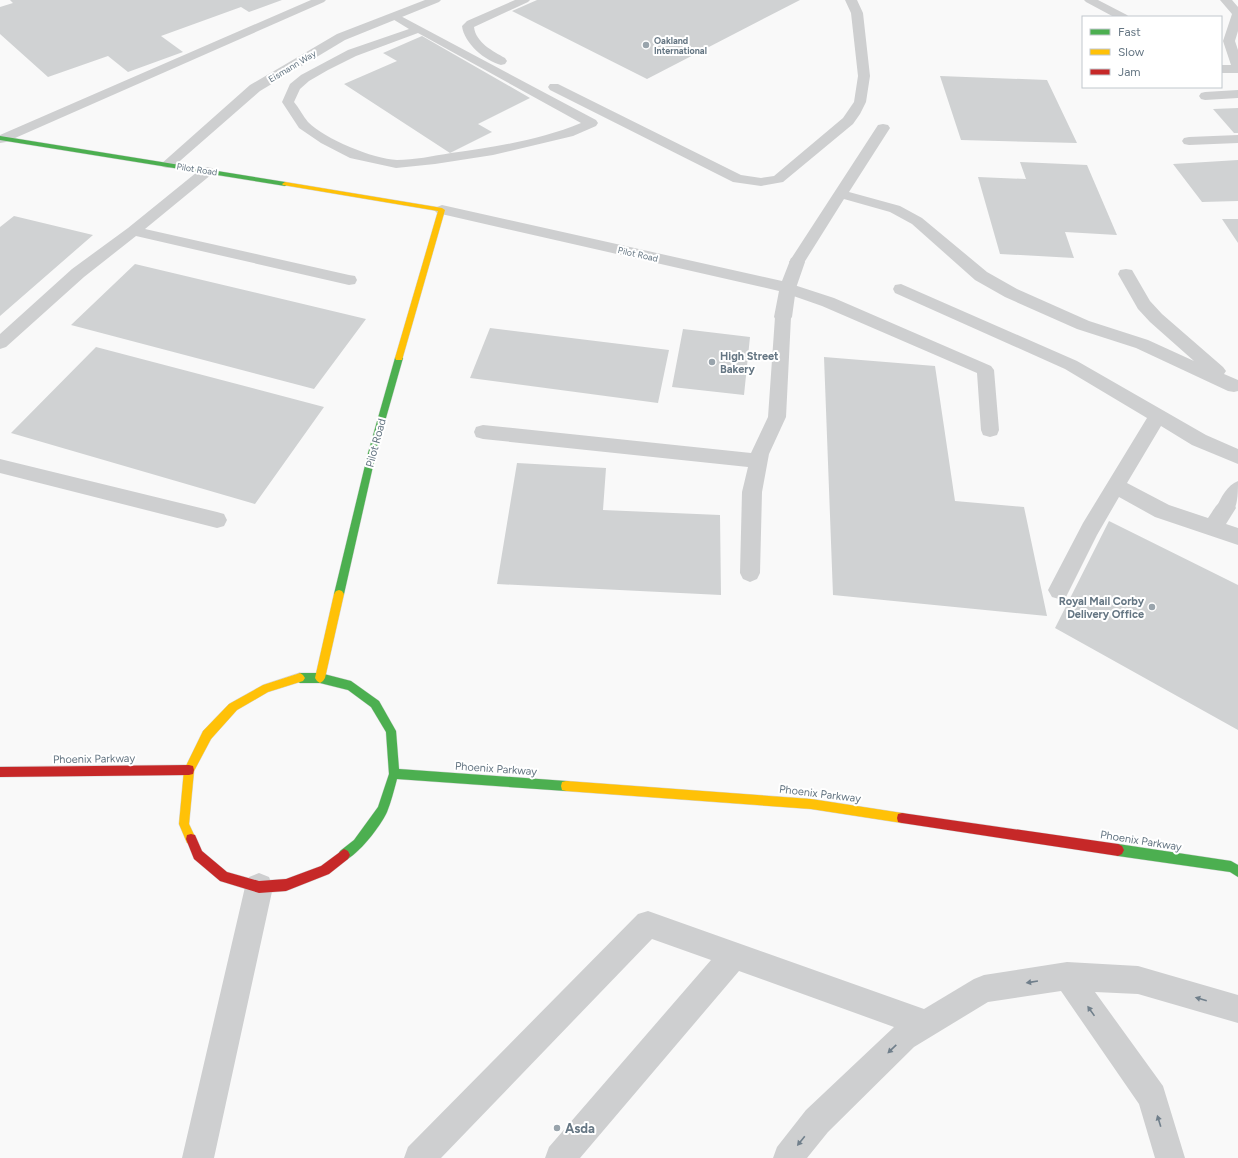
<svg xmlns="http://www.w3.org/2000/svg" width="1238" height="1158" viewBox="0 0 1238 1158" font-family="Figtree,sans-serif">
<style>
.building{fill:#d0d2d3}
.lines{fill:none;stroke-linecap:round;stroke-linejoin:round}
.fast-casing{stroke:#d5d6d7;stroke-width:1}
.slow-casing{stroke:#d5d6d7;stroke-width:1}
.jam-casing{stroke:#d5d6d7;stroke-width:1}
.lane{fill:#cecfd0;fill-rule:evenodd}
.street{fill:#cecfd0;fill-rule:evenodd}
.fast{fill:#4caf50;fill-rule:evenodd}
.slow{fill:#ffc107;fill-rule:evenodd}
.jam{fill:#c62828;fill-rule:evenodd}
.oneway{fill:#707f8b}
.poi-dot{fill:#99a4ac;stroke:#fff;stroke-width:1.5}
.labels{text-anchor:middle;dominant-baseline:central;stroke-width:4;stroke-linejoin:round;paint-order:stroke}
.far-poi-label{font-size:9px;font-weight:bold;fill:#657683;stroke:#fff;text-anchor:start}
.far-street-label{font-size:9px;fill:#657683;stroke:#fff}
.poi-label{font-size:11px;font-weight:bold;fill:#657683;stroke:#fff;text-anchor:start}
.street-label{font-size:11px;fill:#657683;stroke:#fff}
.near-poi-label{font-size:13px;font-weight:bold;fill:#657683;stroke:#fff;text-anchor:start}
</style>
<rect width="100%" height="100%" fill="#f9f9f9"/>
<path class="building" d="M10 0H282L249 12 241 7 161 36 183 52 128 72 108 56 48 77 0 34V7L13 3Z
M537 0H800L647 79 512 11Z
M422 36 530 98 478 124 492 132 450 153 344 84 397 61 383 53Z
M940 76 1047 80 1077 143 961 140Z
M1238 108V133H1234L1213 109Z
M1238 160V201L1202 202 1173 164Z
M1020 162 1087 165 1117 235 1065 232 1074 258 1000 254 978 177 1026 179Z
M14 216 93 235 0 316V227Z
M1222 219H1238V243Z
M135 264 366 319 314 389 71 325Z
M490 328 669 350 658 403 470 378Z
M683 329 750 337 744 395 672 387Z
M96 347 324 407 255 504 11 433Z
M824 357 935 366 955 501 1024 507 1047 616 833 595Z
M517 463 606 468 603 510 720 515 721 595 497 584Z
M1109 521 1238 585V730L1055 628Z"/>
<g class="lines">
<defs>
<path id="fast" d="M0 136 285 182 288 184 285 186 0 140Z
M399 355 403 358 376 453 344 594 342 597 339 598 336 597 334 594 368 453 395 358Z
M300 673H320L351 681 379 701 396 731 399 769 566 781 570 782 571 786 570 790 566 791 397 779C394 790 391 802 387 812 380 827 359 854 344 861L340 859 338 855 340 851 354 840 378 807 389 774 386 732 371 707 348 690 320 683H300L297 681 295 678 297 675Z
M1118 844 1231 861 1238 865V877L1230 872 1118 856 1114 854 1112 850 1114 846Z"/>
<path id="slow" d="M285 182 442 208 445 210 402 360H396L395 358 438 211 283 185 282 184Z
M339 590 342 591 344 594 325 678 323 681 320 683 317 681 315 678 334 594 336 591Z
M300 673 303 675 305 678 303 681 268 692 237 710 211 739 194 771 189 824 196 839 195 843 191 844 187 843 179 824 184 770 203 731 229 704 263 685Z
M566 781 811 799 902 813 906 814 907 818 906 822 902 823 811 809 566 791 562 790 561 786 562 782Z"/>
<path id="jam" d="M189 765 193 766 194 770 193 774 189 775 0 777V767Z
M902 813 1118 844 1122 846 1124 850 1122 854 1118 856 902 823 898 822 897 818 898 814Z
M191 834 195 835 202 851 227 872 259 881 286 879 321 866 344 849 348 851 350 855 348 859 329 874 286 891 259 893 220 881 194 859 186 839 187 835Z"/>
</defs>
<use href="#fast" class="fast-casing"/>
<use href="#slow" class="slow-casing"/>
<use href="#jam" class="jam-casing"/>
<path class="lane" d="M311 0H326L324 2 6 142 0 143V135Z
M515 0H530L528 2 474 27C476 43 493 51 505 58L507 61 505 64 501 65C485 61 464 43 462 26L467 21Z
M845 0H857L863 13 870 76 866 102 860 114 853 124 783 182 761 186 733 182 550 90 548 87 550 84H558L741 175 761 178 774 176 843 118 854 102 858 76 851 13Z
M1084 0H1098L1127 15 1129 17H1114L1086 2Z
M1220 0H1232L1238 7V31L1235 41 1238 50V73H1221V65H1231L1223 41 1232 14Z
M395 13 596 120 598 123 596 126 573 136 493 155 435 164 396 168 350 158 321 143 299 128 282 102 290 84 301 75 348 50 409 29 391 18 389 16 391 14ZM418 33 581 123C540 140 494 147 451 153 433 156 414 160 397 160 373 159 325 139 308 122 303 116 299 108 294 102L300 89 309 81 328 70 356 56Z
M1238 90V98L1205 100 1201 99 1199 96 1201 93 1205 92Z
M883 124 888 125 890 128 849 192 900 206 922 218 987 272 1017 289 1089 321 1148 340 1194 361 1150 322 1138 309 1118 274 1120 270 1126 269 1132 270 1150 301 1162 314 1223 367 1226 371 1224 374 1238 380V391L1234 392 1228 391 1136 348 1077 329 1005 297 975 280 912 224 890 212 844 199 802 266 797 267 792 266 789 262 878 125Z
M1238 135V143L1189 145 1184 144 1182 141 1184 138 1189 137Z
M207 167 212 168 214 171 212 174 145 229 349 275 355 276 357 280 355 284 349 285 136 236 84 277 6 347 0 349V334L72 269 128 228 202 168Z
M788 283 834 298 991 366 994 370 999 430 997 435 990 437 983 435 981 430 977 373 822 306 782 292 780 288 782 284Z
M901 284 1077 361 1206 435 1238 449V464L1192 445 1161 426 1127 483 1169 505 1208 518C1216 507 1218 497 1233 502L1236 508 1226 524 1238 528V545L1155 517 1119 497 1097 535 1066 597 1059 599 1052 597 1048 590 1083 523 1147 418 1065 369 895 293 893 289 895 285Z
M783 311 789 313 791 317 786 417 769 454 762 492 760 573 757 579 750 582 743 579 740 573 742 492 748 467 483 439 476 437 474 432 476 427 483 425 751 453 768 417 775 317 777 313Z
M0 459 217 512 224 514 227 520 224 526 217 528 0 473Z
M648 911 924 1009 974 979 984 975 1067 962 1138 966 1238 995V1023L1138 994 1095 992 1163 1086 1185 1158H1155L1139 1104 1061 991 988 1002 914 1047 828 1132 807 1158H773L777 1147 806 1110 894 1027 739 971 580 1158H545L549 1147 711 960 652 939 441 1158H404L408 1147 638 914Z"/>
<path class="street" d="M425 0H441L439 2 345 40 260 91 173 167 168 168 163 167 161 164 250 85 337 34Z
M442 205 782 281 791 258 797 257 803 258 805 262 796 288 792 317 789 321 783 323 777 321 774 317 779 291 437 213 434 210 437 207Z
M1238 481C1238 496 1238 522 1219 514L1216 508C1221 498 1227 485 1238 481Z
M259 873 269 877 273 887 214 1158H182L245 887 249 877Z"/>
<use href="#fast" class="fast"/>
<use href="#slow" class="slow"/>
<use href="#jam" class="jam"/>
</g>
<defs><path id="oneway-solid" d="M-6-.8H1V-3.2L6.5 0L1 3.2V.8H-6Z"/></defs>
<g class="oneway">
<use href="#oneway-solid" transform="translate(1032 982) rotate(171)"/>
<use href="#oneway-solid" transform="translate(1201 999) rotate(-164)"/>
<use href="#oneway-solid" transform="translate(1091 1011) rotate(-125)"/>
<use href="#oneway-solid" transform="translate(892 1049) rotate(136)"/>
<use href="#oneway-solid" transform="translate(1159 1121) rotate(-107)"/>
<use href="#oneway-solid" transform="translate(801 1141) rotate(129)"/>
</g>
<g class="poi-dot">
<circle cx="646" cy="45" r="4"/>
<circle cx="712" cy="362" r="4"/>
<circle cx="1152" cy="607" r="4"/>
<circle cx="557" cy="1128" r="4"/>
</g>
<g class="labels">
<g class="far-poi-label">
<text x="654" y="40">Oakland<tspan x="654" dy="10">International</tspan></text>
</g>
<g class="far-street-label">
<text transform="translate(292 66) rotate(-31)">Eismann Way</text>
<text transform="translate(197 169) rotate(9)">Pilot Road</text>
<text transform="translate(638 254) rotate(13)">Pilot Road</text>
</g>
<g class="poi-label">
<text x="720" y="356">High Street<tspan x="720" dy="13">Bakery</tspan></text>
<text x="1144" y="601" text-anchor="end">Royal Mail Corby<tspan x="1144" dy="13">Delivery Office</tspan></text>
</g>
<g class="street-label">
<text transform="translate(376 443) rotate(-75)">Pilot Road</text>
<text transform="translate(94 759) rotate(-1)">Phoenix Parkway</text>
<text transform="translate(496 769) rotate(4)">Phoenix Parkway</text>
<text transform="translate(820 794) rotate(7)">Phoenix Parkway</text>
<text transform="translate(1141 841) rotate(9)">Phoenix Parkway</text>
</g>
<g class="near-poi-label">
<text x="565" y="1128">Asda</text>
</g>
</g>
<rect x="1082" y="16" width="140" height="72" fill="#ffffff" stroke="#c1c8cd"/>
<rect x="1090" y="29" width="20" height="6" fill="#4caf50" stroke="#c1c8cd"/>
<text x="1118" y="36" font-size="12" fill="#657683">Fast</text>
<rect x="1090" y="49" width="20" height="6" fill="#ffc107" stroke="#c1c8cd"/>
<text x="1118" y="56" font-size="12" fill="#657683">Slow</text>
<rect x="1090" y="69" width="20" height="6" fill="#c62828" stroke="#c1c8cd"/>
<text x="1118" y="76" font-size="12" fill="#657683">Jam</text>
</svg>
